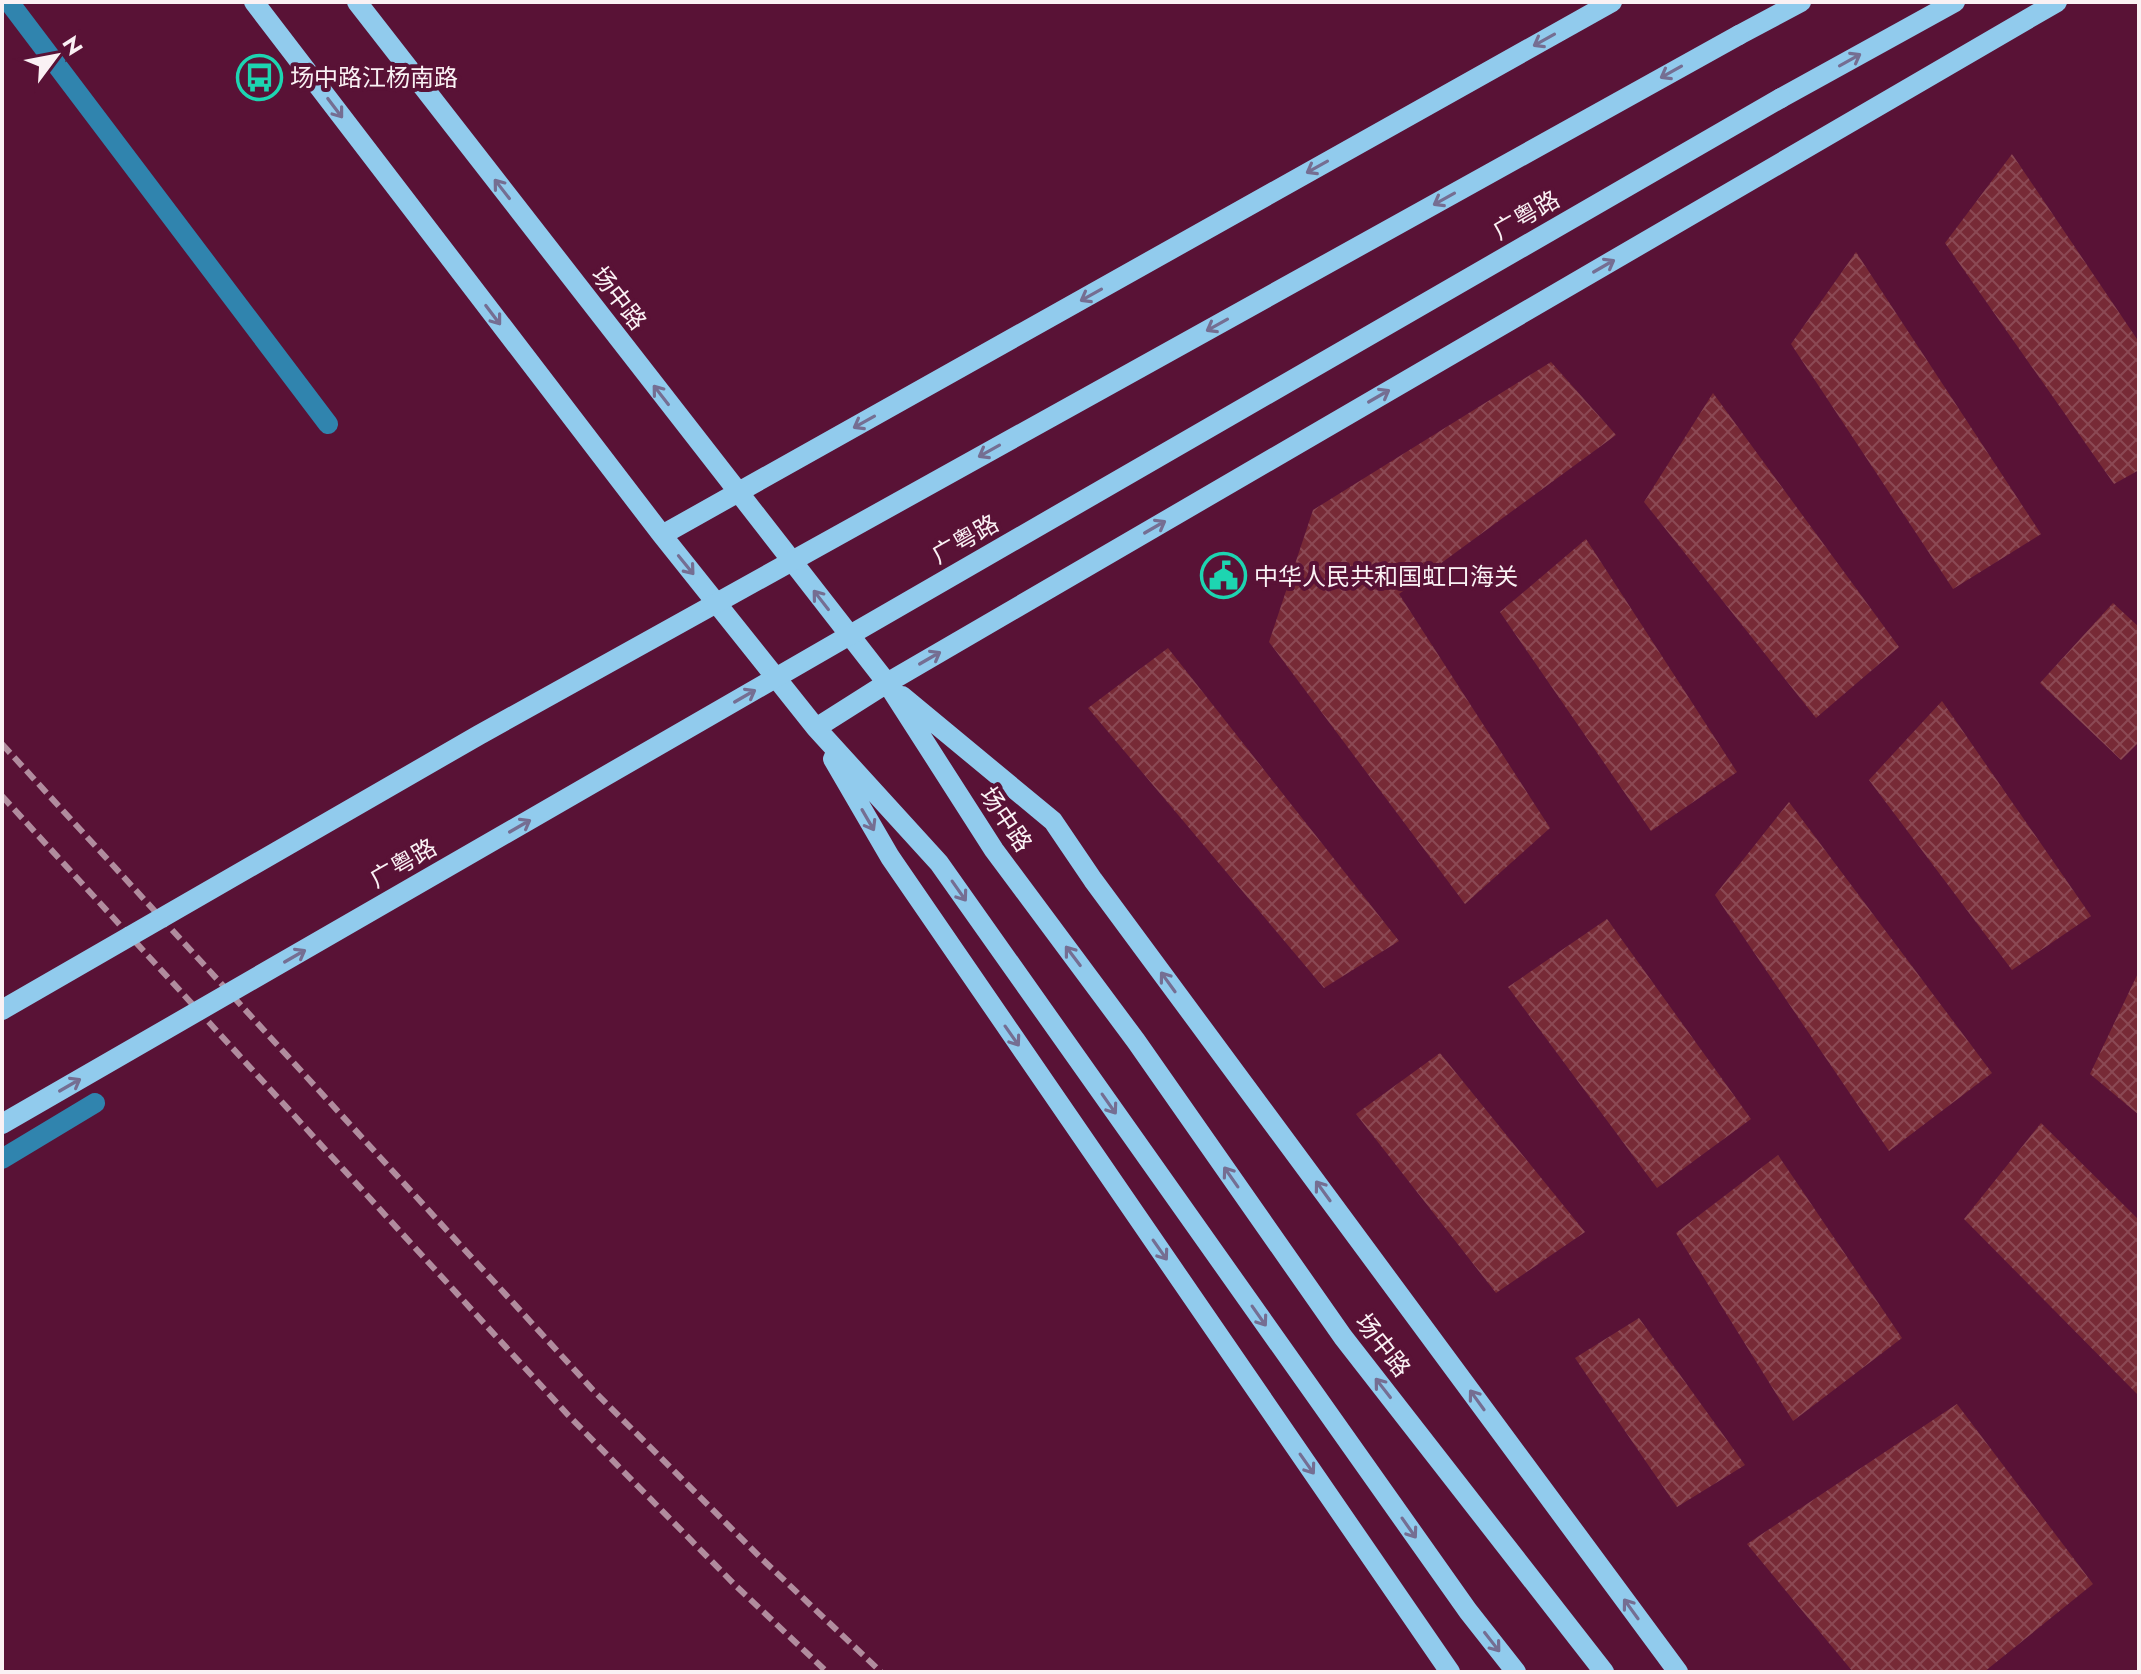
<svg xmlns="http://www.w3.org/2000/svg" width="2141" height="1674" viewBox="0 0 2141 1674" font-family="Jost,'Noto Sans SC',sans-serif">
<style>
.building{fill:url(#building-cross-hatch)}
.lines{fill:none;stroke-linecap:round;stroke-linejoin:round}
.minor{stroke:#3084ae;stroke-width:20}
.major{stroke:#91cbed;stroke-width:20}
.rail{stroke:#b18c9e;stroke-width:6;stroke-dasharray:12 6;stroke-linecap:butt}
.major-bridge{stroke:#91cbed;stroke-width:20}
.oneway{stroke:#756e92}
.labels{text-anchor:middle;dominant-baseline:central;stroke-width:8;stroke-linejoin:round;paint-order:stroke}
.poi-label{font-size:24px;fill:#faf1f4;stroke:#591236;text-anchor:start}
.street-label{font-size:24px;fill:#faf1f4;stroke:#591236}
</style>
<defs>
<pattern id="building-cross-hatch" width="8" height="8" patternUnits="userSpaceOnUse" patternTransform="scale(2)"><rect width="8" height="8" fill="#772a36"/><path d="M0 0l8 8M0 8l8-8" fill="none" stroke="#8b4954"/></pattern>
</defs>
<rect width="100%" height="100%" fill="#591236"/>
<path class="building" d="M2012 154 2139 342V470L2114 484 1945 243Z
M1856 252 2041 534 1953 589 1791 344Z
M1551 362 1616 435 1399 594 1550 828 1465 904 1269 642 1313 510Z
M1713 393 1899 647 1816 718 1644 502Z
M1586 539 1737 772 1651 831 1500 612Z
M2113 603 2139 627V742L2121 760 2040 683Z
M1168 648 1399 941 1324 988 1088 708Z
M1942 701 2091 916 2012 970 1869 780Z
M1789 802 1992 1073 1889 1151 1715 895Z
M1607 919 1751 1119 1657 1188 1508 987Z
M2139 971V1115L2090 1074Z
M1440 1053 1585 1232 1496 1293 1356 1114Z
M2041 1123 2139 1220V1396L1964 1219Z
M1778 1155 1902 1338 1793 1421 1676 1233Z
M1639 1318 1745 1465 1677 1507 1575 1358Z
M1957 1404 2093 1584 1984 1672H1853L1747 1544Z"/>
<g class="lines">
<path class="minor" d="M9 2 328 424
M2 1159 95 1103"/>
<path class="major" d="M254 2 662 535 816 728 939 863 1468 1611 1516 1672
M357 2 887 683 994 850 1136 1041 1343 1337 1604 1672
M1739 35 1801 2
M1781 98 1955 2
M662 535 1612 2
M902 696 1053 821 1093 880 1678 1672
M816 728 887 683 2057 2
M833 759 890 857 1450 1672"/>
<path class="rail" d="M2 744 593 1390 763 1560 881 1672
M2 796 568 1415 736 1586 827 1672"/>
<path class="major-bridge" d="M2 1010 479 735 1739 35
M2 1124 1781 98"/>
</g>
<defs><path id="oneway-shaft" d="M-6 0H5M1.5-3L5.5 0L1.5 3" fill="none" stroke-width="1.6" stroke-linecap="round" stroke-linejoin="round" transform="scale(2)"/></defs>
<g class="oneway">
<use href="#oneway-shaft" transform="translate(1544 40) rotate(151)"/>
<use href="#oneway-shaft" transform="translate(1850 60) rotate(-29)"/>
<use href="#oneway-shaft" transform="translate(1671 72) rotate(151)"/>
<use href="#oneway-shaft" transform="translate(335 108) rotate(53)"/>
<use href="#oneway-shaft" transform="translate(1317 167) rotate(151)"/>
<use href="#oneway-shaft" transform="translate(502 189) rotate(-128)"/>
<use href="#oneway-shaft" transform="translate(1444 199) rotate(151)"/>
<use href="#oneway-shaft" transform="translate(1604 266) rotate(-30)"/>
<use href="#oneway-shaft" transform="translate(1091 295) rotate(151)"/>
<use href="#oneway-shaft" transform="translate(493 315) rotate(53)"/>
<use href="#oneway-shaft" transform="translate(1217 325) rotate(151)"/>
<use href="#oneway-shaft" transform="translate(661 395) rotate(-128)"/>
<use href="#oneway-shaft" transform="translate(1379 396) rotate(-30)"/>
<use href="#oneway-shaft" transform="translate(864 422) rotate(151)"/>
<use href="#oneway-shaft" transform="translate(989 451) rotate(151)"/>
<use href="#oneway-shaft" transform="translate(1155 527) rotate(-30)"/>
<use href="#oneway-shaft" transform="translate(686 565) rotate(51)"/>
<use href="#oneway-shaft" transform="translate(821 600) rotate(-128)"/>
<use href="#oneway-shaft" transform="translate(930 658) rotate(-30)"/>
<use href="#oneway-shaft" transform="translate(745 696) rotate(-30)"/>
<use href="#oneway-shaft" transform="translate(868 820) rotate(60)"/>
<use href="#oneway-shaft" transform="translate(520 826) rotate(-30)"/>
<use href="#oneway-shaft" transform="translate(959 891) rotate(55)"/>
<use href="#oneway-shaft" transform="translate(295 956) rotate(-30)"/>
<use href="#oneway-shaft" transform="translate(1073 956) rotate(-127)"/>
<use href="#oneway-shaft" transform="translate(1168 982) rotate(-126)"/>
<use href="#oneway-shaft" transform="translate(1012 1036) rotate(55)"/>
<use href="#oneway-shaft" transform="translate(70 1085) rotate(-30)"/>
<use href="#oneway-shaft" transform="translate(1109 1104) rotate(55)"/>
<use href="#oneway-shaft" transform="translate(1231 1177) rotate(-125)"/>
<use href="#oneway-shaft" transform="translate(1323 1191) rotate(-126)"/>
<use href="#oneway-shaft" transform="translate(1160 1250) rotate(55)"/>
<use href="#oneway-shaft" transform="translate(1259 1316) rotate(55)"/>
<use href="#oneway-shaft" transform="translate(1383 1388) rotate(-128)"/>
<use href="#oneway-shaft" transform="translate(1477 1400) rotate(-126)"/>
<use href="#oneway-shaft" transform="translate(1307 1464) rotate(55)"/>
<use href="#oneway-shaft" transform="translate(1409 1528) rotate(55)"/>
<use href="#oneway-shaft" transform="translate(1631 1609) rotate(-126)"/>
<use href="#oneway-shaft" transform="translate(1492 1642) rotate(52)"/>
</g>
<defs>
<symbol id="bus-ring" viewBox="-11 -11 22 22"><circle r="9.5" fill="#591236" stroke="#1dd5b1" stroke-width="1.5"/><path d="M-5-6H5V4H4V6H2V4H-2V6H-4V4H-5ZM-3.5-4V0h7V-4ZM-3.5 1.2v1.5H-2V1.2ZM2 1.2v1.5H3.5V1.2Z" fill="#1dd5b1"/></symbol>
<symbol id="civic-ring" viewBox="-11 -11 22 22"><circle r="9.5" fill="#591236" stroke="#1dd5b1" stroke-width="1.5"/><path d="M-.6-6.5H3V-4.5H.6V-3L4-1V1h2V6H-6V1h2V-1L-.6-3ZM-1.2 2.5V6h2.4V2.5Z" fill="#1dd5b1"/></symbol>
</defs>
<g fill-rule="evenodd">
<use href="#bus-ring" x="234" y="52" width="51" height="51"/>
<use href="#civic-ring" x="1198" y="550" width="51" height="51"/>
</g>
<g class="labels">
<g class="poi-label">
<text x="290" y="77">场中路江杨南路</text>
<text x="1254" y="576">中华人民共和国虹口海关</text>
</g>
<g class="street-label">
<text transform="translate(1526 215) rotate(-30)">广粤路</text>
<text transform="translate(619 298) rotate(52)">场中路</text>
<text transform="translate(965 539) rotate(-30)">广粤路</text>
<text transform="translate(1006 819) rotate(56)">场中路</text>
<text transform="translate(403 863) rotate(-30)">广粤路</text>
<text transform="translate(1383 1345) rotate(52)">场中路</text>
</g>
</g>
<rect width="2141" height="1674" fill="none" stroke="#faf1f4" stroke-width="8"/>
<g transform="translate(56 56) rotate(58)" stroke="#591236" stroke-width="6" paint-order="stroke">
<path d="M0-6L14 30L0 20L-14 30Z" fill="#faf1f4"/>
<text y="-12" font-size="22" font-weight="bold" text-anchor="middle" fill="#faf1f4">N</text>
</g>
</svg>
